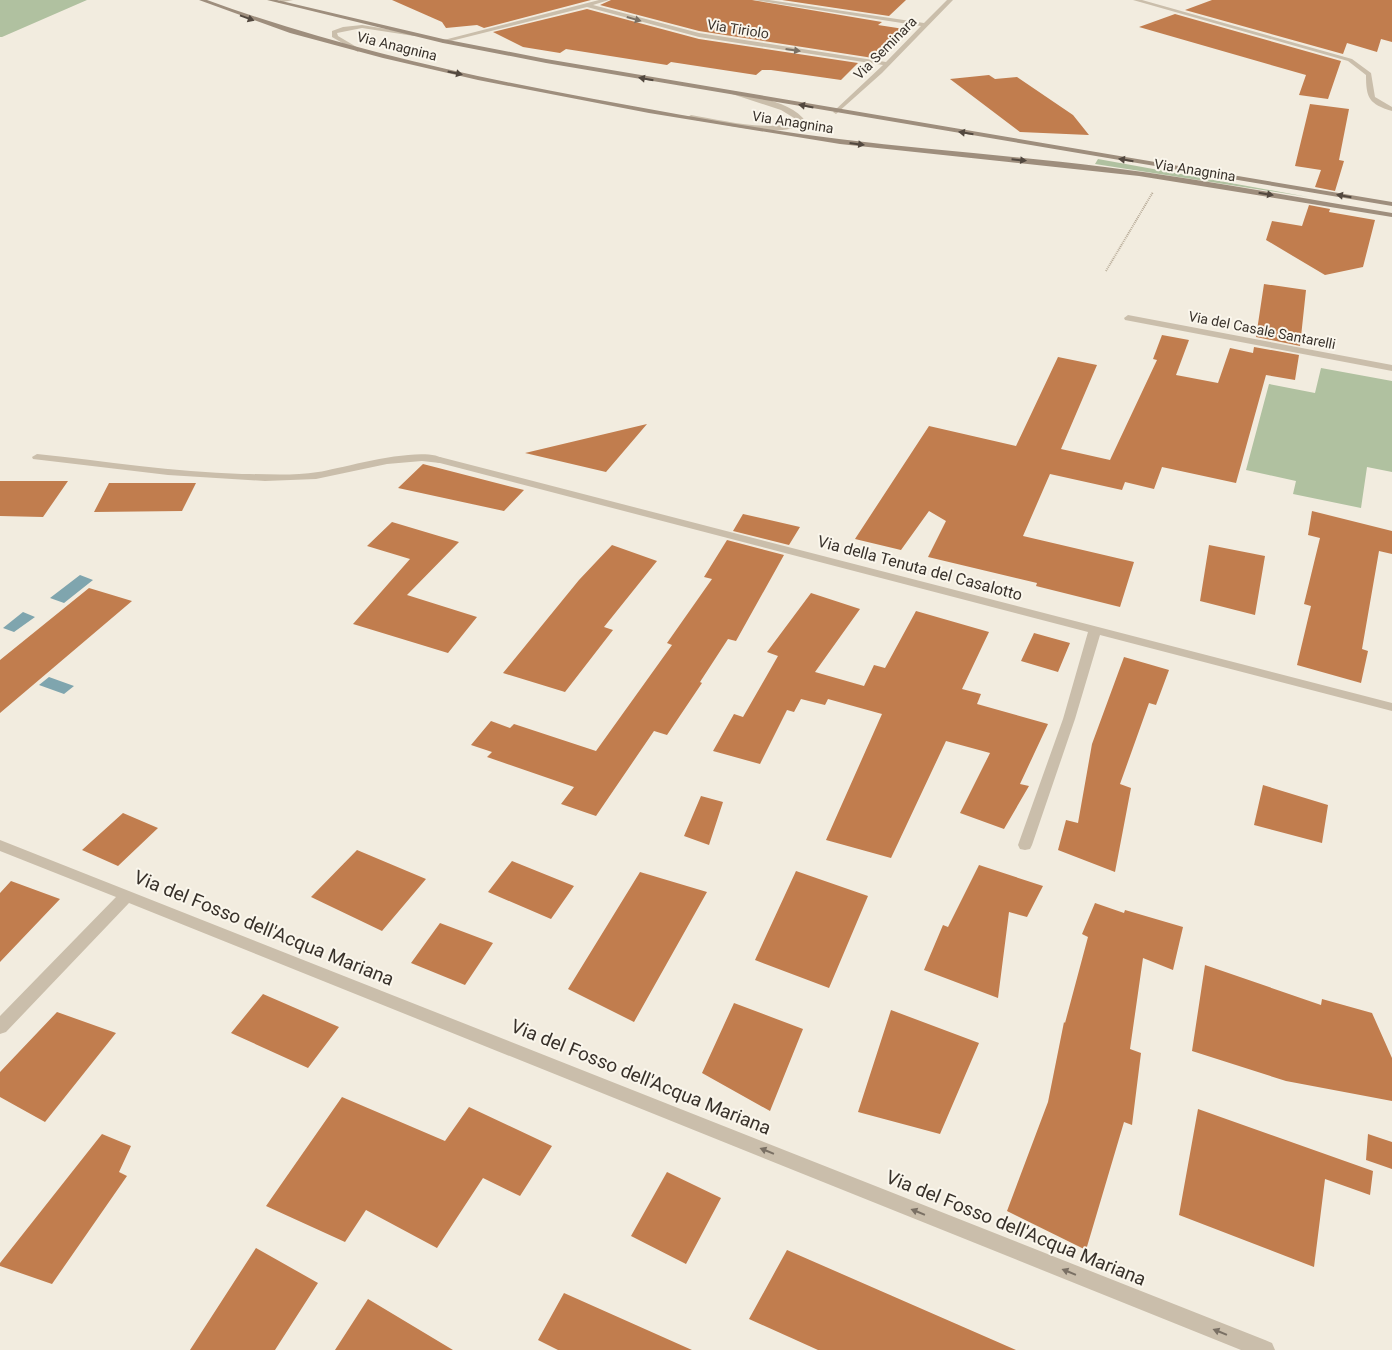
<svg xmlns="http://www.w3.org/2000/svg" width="1392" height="1350" viewBox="0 0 1392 1350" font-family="Roboto,sans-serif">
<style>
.green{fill:#b0c1a0}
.water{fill:#7fa5ae}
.building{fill:#c17d4e}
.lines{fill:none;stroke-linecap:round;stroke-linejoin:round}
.path{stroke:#b6a996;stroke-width:2;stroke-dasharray:1 1;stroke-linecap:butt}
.service{fill:#cabeab;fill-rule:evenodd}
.minor{fill:#cabeab;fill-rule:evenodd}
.secondary{fill:#9e8e7d;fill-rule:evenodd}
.oneway{fill:#52483f}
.oneway2{fill:#7a7064}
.labels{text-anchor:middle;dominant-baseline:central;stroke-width:4;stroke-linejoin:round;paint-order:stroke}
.far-street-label{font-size:14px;fill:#38312a;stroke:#faf6ec}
.street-label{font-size:16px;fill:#38312a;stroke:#faf6ec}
.near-street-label{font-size:19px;fill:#38312a;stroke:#faf6ec}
</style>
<rect width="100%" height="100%" fill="#f2ecdf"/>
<path class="green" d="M0 0H87L2 37H0Z
M1098 159 1308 197 1095 164Z
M1321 368 1392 381V472L1367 467 1361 508 1293 494 1296 481 1246 470 1269 384 1315 393Z"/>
<path class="water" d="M80 575 93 580 64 603 50 598Z
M23 612 35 617 14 632 3 628Z
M49 677 74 686 64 694 39 685Z"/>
<path class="building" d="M392 0H591L484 28 477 25 446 28 442 22Z
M611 0H752L882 22 878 25 904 29 873 58 699 31 600 5Z
M782 0H906L889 16Z
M1212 0H1392V42L1381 39 1377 52 1347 43 1343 54 1185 10Z
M587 9 699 39 858 63 841 80 771 70H762L756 75 671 62 667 65 566 49 560 53 523 47 493 32Z
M1175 14 1341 61 1328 99 1299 95 1306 75 1139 27Z
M989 75 995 79 1017 77 1073 115 1089 135 1020 132 950 79Z
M1310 104 1349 109 1339 160 1344 161 1335 191 1315 187 1321 170 1295 166Z
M1309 205 1330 209 1329 212 1375 220 1363 267 1325 275 1266 240 1272 221 1302 226Z
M1264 284 1306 290 1300 346 1256 337Z
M1162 335 1189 340 1176 375 1218 383 1230 348 1253 353 1254 347 1299 355 1295 380 1266 375 1236 483 1162 467 1154 489 1125 482 1122 490 1050 474 1023 536 1134 562 1120 607 1036 586 1037 583 928 557 946 521 929 511 901 550 855 539 929 426 1016 446 1058 357 1097 365 1061 449 1110 460 1157 360 1153 359Z
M647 424 606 472 525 453Z
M423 464 524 490 504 511 398 488Z
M0 481H68L43 517 0 516Z
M109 483H196L182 511 94 512Z
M1312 511 1392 531V554L1379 551 1362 649 1368 651 1361 683 1297 665 1311 606 1304 604 1320 538 1308 535Z
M743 514 800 527 789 545 733 531Z
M392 522 459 542 407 595 477 617 448 653 353 624 410 559 367 546Z
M727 540 784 555 736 641 728 639 700 682 702 683 667 735 654 731 596 816 561 804 574 787 487 757 492 752 471 745 491 721 510 728 514 724 596 751 672 645 667 643 712 579 704 577Z
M612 545 657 561 604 627 613 630 565 692 503 673 579 580Z
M1209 545 1265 556 1255 615 1200 601Z
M89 588 132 601 0 713V660Z
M811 593 860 609 815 672 864 686 874 665 885 668 916 611 989 632 962 689 981 694 977 704 1048 724 1020 784 1029 786 1004 829 960 813 990 753 946 741 891 858 826 840 882 714 828 699 825 705 801 699 794 712 787 710 760 764 713 751 734 714 743 717 778 656 767 652Z
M1034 633 1070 643 1058 672 1021 661Z
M1124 657 1169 670 1156 705 1149 703 1120 784 1131 788 1115 872 1058 850 1066 820 1078 823 1092 744Z
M1263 785 1328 805 1322 843 1254 825Z
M701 796 723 802 709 845 684 836Z
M123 813 158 828 118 866 82 850Z
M357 850 426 879 382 931 311 897Z
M512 861 574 886 551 919 488 892Z
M979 865 1043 886 1027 917 1009 912 998 998 924 970 943 925 948 927Z
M796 871 868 896 829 988 755 960Z
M640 872 707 892 634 1022 568 989Z
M11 881 60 899 0 962V893Z
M1095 903 1124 913 1125 910 1183 927 1173 970 1143 958 1130 1049 1141 1053 1132 1125 1124 1122 1086 1250 1007 1211 1048 1102 1064 1022 1065 1023 1088 937 1082 934Z
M440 923 493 943 465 985 411 963Z
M1205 965 1321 1005 1322 999 1372 1013 1392 1058V1101L1286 1081 1192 1051Z
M263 994 339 1027 308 1068 231 1033Z
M734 1003 803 1029 770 1111 702 1073Z
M891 1010 979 1043 940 1134 858 1112Z
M57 1012 116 1033 45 1122 0 1097V1072Z
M342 1097 445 1141 469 1107 552 1146 520 1196 483 1178 437 1248 366 1210 345 1242 266 1206Z
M1198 1109 1373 1171 1370 1195 1325 1179 1314 1267 1179 1215Z
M102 1134 131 1146 119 1172 127 1176 52 1284 0 1266V1263Z
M1368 1134 1392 1142V1169L1366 1160Z
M667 1172 721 1198 686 1264 631 1236Z
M256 1248 318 1283 275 1350H190Z
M787 1250 1016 1350H818L749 1319Z
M564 1293 692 1350H558L538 1340Z
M368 1299 453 1350H335Z"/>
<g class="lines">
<path class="path" d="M1106 271 1153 192"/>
<path class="service" d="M37 454C105 461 174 472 242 474 267 474 293 476 318 472 343 468 427 443 445 460L440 463 422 461 387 464 316 479 265 481 168 475 33 459 32 457Z"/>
<path class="minor" d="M280 0H293L278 3Z
M599 0H609L593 5 699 33 886 62 921 26 754 0H769L924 23 947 0H953L882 73 836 114 833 112 834 111 883 65 699 37 587 7 443 43 440 41Z
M1133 0H1142L1352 59 1371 73 1375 97 1392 107V111C1369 104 1366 98 1366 75L1348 61Z
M362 25 417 34 414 36 362 28 337 33 338 36 360 49 358 52 332 37V31L343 27Z
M734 91C756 97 793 102 806 122 786 138 738 127 714 123 706 121 694 121 688 117L691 115C722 120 770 133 799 121L781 110 732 94 731 93Z
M1128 315 1392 365V371L1125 320 1124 318Z
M440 457 1392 703V711L1100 635 1075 719 1032 845 1030 849 1025 850 1020 849 1018 845 1063 719 1088 632 436 462 435 460Z
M0 840 1265 1340 1272 1343 1275 1350H1241L129 903 6 1032 0 1034V1016L116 897 0 851Z"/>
<path class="secondary" d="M199 0H207C333 46 463 75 594 99 676 114 757 129 839 139 928 150 1016 156 1105 167 1201 179 1296 197 1392 213V217L1139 176 840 144 649 113 478 80 383 58 290 33Z
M267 0H277L443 39 546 59 1392 202V206L546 63 443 43Z"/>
</g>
<defs><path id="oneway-solid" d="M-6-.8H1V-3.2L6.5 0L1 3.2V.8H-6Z" transform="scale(1.25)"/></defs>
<g class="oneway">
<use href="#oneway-solid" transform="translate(247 18) rotate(20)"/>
<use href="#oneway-solid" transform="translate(455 73) rotate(12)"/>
<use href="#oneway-solid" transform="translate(646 79) rotate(-170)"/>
<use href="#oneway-solid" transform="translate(806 106) rotate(-169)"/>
<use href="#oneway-solid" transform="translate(966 133) rotate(-171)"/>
<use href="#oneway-solid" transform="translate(857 144) rotate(7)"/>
<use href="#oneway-solid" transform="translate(1019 160) rotate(6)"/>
<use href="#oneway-solid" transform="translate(1126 160) rotate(-171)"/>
<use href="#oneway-solid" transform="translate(1266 194) rotate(9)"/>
<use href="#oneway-solid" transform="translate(1344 196) rotate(-170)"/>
</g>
<g class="oneway2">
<use href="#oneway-solid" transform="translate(634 19) rotate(16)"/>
<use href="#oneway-solid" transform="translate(793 50) rotate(8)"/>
<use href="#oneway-solid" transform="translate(767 1151) rotate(-158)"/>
<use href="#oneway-solid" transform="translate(918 1212) rotate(-158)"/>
<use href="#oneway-solid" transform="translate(1069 1272) rotate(-158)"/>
<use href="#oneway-solid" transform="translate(1220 1332) rotate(-158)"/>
</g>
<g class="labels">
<g class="far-street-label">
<text transform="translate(738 29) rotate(9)">Via Tiriolo</text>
<text transform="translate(397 46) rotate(14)">Via Anagnina</text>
<text transform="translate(885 48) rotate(-45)">Via Seminara</text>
<text transform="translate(793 122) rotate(9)">Via Anagnina</text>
<text transform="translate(1195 170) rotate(9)">Via Anagnina</text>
<text transform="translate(1262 330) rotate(11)">Via del Casale Santarelli</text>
</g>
<g class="street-label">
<text transform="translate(920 568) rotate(15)">Via della Tenuta del Casalotto</text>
</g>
<g class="near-street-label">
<text transform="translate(264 928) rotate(22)">Via del Fosso dell'Acqua Mariana</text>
<text transform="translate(641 1077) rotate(22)">Via del Fosso dell'Acqua Mariana</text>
<text transform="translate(1016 1228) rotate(22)">Via del Fosso dell'Acqua Mariana</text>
</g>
</g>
</svg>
